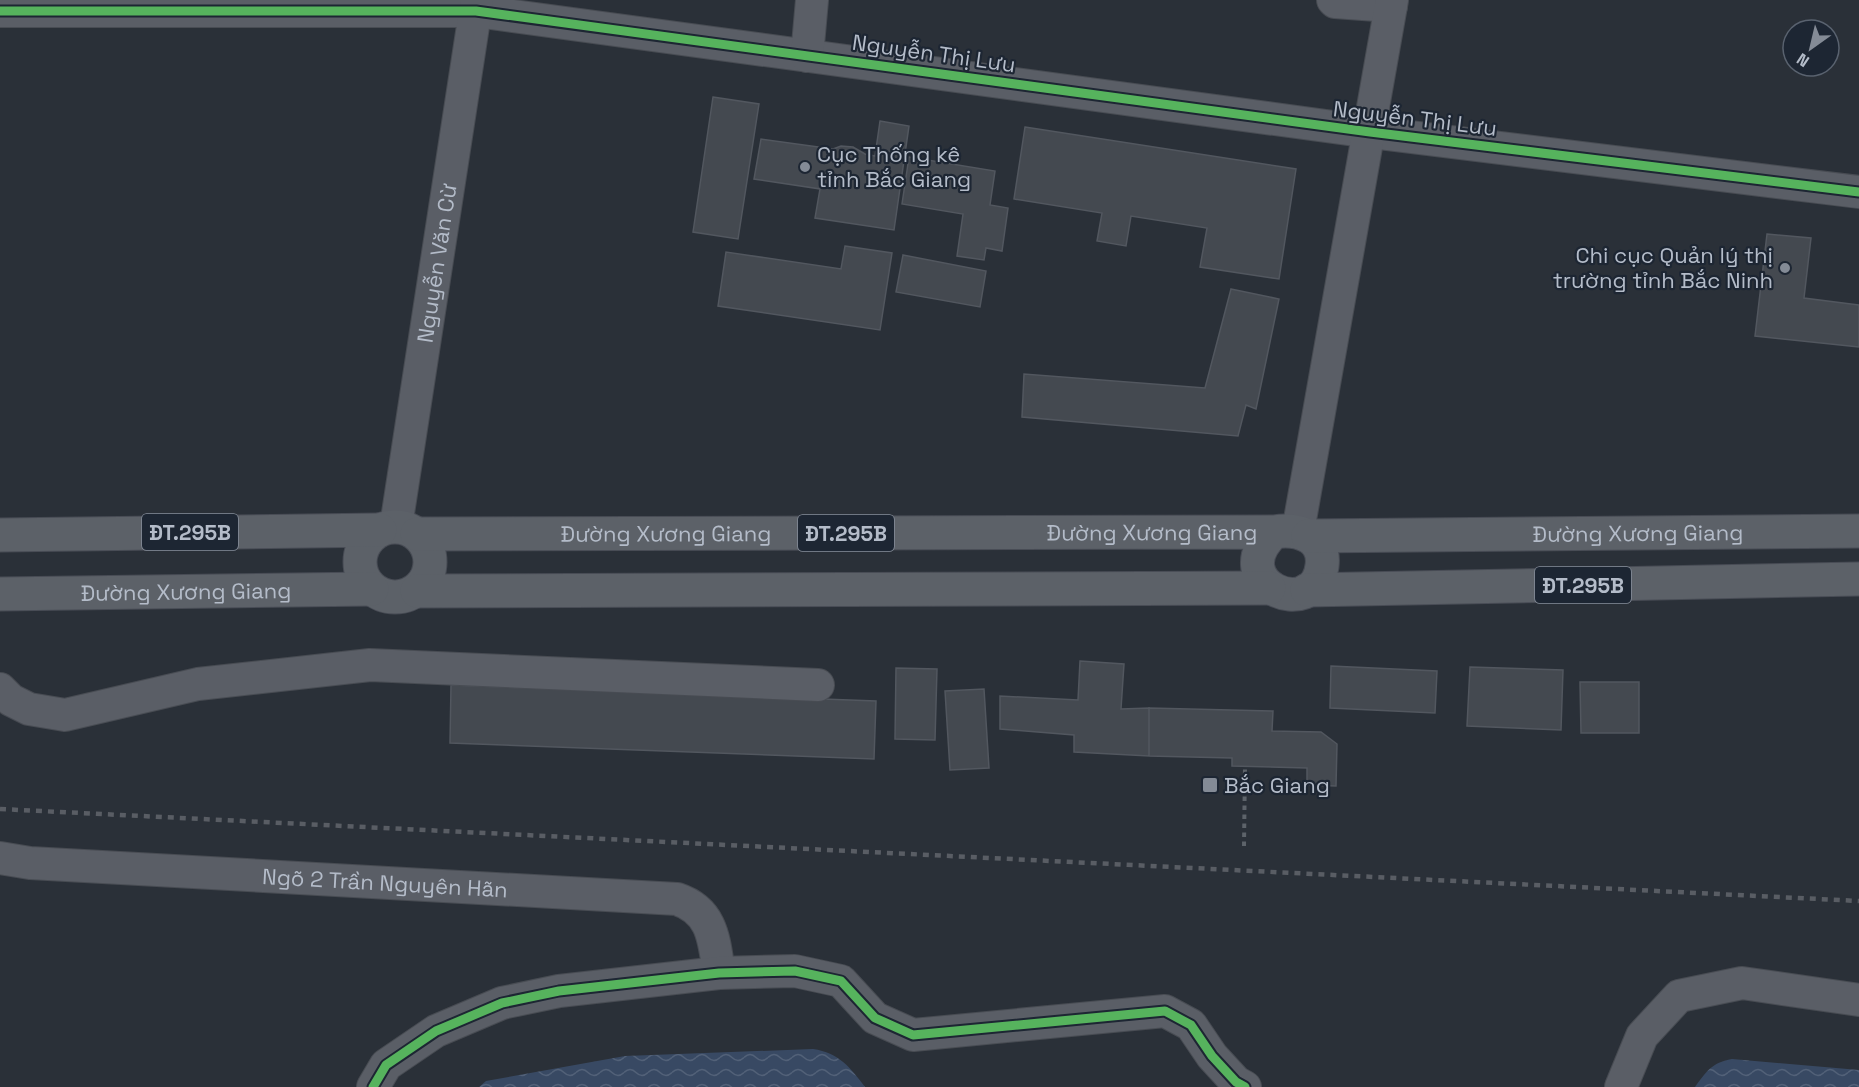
<svg xmlns="http://www.w3.org/2000/svg" width="1859" height="1087" viewBox="0 0 1859 1087" font-family="'Space Grotesk',sans-serif">
<style>
.water{fill:url(#water-waves)}
.building{fill:#444950;stroke:#52575f;stroke-width:1.5}
.lines{fill:none;stroke-linecap:round;stroke-linejoin:round}
.minor-casing{stroke:#484c53;stroke-width:34}
.major-casing{stroke:#484c55;stroke-width:35}
.path{stroke:#5d636a;stroke-width:4;stroke-dasharray:4.5 4.5;stroke-linecap:butt}
.minor{stroke:#5a5e66;stroke-width:32}
.major{stroke:#5c6168;stroke-width:33}
.rail{stroke:#595d64;stroke-width:4.5;stroke-dasharray:6 6;stroke-linecap:butt}
.cycleway-casing{stroke:#1d2633;stroke-width:13}
.cycleway{stroke:#56b35d;stroke-width:9}
.poi-dot{fill:#848b96;stroke:#1d2633;stroke-width:2}
.labels{text-anchor:middle;dominant-baseline:central;stroke-width:4.5;stroke-linejoin:round;paint-order:stroke}
.shield{fill:#1d2633;stroke:#878f9c;stroke-width:1.5}
.shield-label{font-size:21px;font-weight:bold;fill:#b4bcc9}
.street-label{font-size:22px;fill:#b4bcc9;stroke:#1d2633}
.poi-label{font-size:22px;fill:#b4bcc9;stroke:#1d2633;text-anchor:start}
</style>
<defs>
<pattern id="water-waves" width="16" height="10" patternUnits="userSpaceOnUse" patternTransform="scale(1.5)"><rect width="16" height="10" fill="#384963"/><path d="M0 5q4-4 8 0t8 0" fill="none" stroke="#526178"/></pattern>
</defs>
<rect width="100%" height="100%" fill="#2a3038"/>
<path class="water" d="M813 1049C839 1053 850 1067 865 1087H479L486 1081 625 1056Z
M1732 1059 1859 1070V1087H1695C1707 1071 1711 1063 1732 1059Z"/>
<path class="building" d="M713 97 759 104 738 239 693 232Z
M880 121 909 126 894 230 815 218 820 189 754 179 761 139 833 149 841 146 853 147 865 154 875 156Z
M1025 127 1296 169 1279 279 1200 267 1207 228 1131 216 1126 246 1097 241 1102 213 1014 199Z
M909 157 995 171 990 205 1008 208 1002 251 986 248 984 260 957 256 963 214 902 204Z
M1767 234 1811 238 1804 298 1859 305V347L1755 336Z
M845 246 892 253 880 330 718 306 726 252 841 269Z
M903 255 986 271 980 307 896 292Z
M1231 289 1279 299 1256 409 1246 405 1238 436 1022 417 1024 374 1205 388Z
M1080 661 1124 664 1121 709 1149 708V756L1074 752V735L1000 729V696L1078 700Z
M1331 666 1437 671 1435 713 1330 708Z
M1470 667 1563 670 1561 730 1467 726Z
M896 668 937 669 935 740 895 739Z
M1580 682H1639V733H1581Z
M451 685 876 701 874 759 450 743Z
M984 689 989 768 950 770 945 691Z
M1149 708 1273 711 1272 731 1321 732 1337 744 1336 786 1307 785V768L1232 766V758L1149 756Z"/>
<g class="lines">
<defs>
<g id="minor">
<path d="M1333 0 1335 2 1391 6"/>
<path d="M0 11H476L1370 132 1859 192"/>
<path d="M807 56 812 0"/>
<path id="s1" d="M396 526 477 0"/>
<path d="M1298 531 1392 0"/>
<path d="M0 689 11 700 29 709 65 715 198 684 370 665 818 685"/>
<path id="s2" d="M0 858 30 863 677 899C713 911 714 940 719 973"/>
<path d="M373 1087 386 1065 436 1031 502 1003 559 991 719 973 795 971 841 981 875 1018 913 1035 1165 1011 1191 1025 1212 1056 1236 1082 1245 1087"/>
<path d="M1621 1087 1642 1036 1679 996 1742 983 1859 1000"/>
</g>
<g id="major">
<circle cx="395" cy="562" r="35"/>
<path id="s3" d="M417 534 1274 532C1298 528 1326 537 1322 566 1315 624 1220 583 1274 532"/>
<path d="M0 535 380 530"/>
<path id="s4" d="M1308 536 1859 531"/>
<path d="M1307 590 1859 579"/>
<path d="M417 591 1269 588"/>
<path id="s5" d="M0 594 372 589"/>
</g>
</defs>
<use href="#minor" class="minor-casing"/>
<use href="#major" class="major-casing"/>
<path class="path" d="M1244 846 1245 766"/>
<use href="#minor" class="minor"/>
<use href="#major" class="major"/>
<path class="rail" d="M0 809 1859 901"/>
<defs>
<path id="cycleway" d="M0 11H476L1370 132 1859 192
M373 1087 386 1065 436 1031 502 1003 559 991 719 973 795 971 841 981 875 1018 913 1035 1165 1011 1191 1025 1212 1056 1236 1082 1245 1087"/>
</defs>
<use href="#cycleway" class="cycleway-casing"/>
<use href="#cycleway" class="cycleway"/>
</g>
<g class="poi-dot">
<circle cx="805" cy="167" r="6"/>
<circle cx="1785" cy="268" r="6"/>
<rect x="1202" y="777" width="16" height="16" rx="3"/>
</g>
<g class="labels">
<g class="shield">
<rect x="142" y="514" width="96" height="36" rx="4.5"/>
<rect x="798" y="515" width="96" height="36" rx="4.5"/>
<rect x="1535" y="567" width="96" height="36" rx="4.5"/>
</g>
<g class="shield-label">
<text x="190" y="532">ĐT.295B</text>
<text x="846" y="533">ĐT.295B</text>
<text x="1583" y="585">ĐT.295B</text>
</g>
<g class="street-label">
<text transform="translate(934 53) rotate(8)">Nguyễn Thị Lưu</text>
<text transform="translate(1415 118) rotate(7)">Nguyễn Thị Lưu</text>
<text stroke="none"><textPath href="#s1" startOffset="266">Nguyễn Văn Cừ</textPath></text>
<text stroke="none"><textPath href="#s3" startOffset="735">Đường Xương Giang</textPath></text>
<text stroke="none"><textPath href="#s3" startOffset="249">Đường Xương Giang</textPath></text>
<text stroke="none"><textPath href="#s4" startOffset="330">Đường Xương Giang</textPath></text>
<text stroke="none"><textPath href="#s5" startOffset="186">Đường Xương Giang</textPath></text>
<text stroke="none"><textPath href="#s2" startOffset="386">Ngõ 2 Trần Nguyên Hãn</textPath></text>
</g>
<g class="poi-label">
<text x="817" y="154">Cục Thống kê<tspan x="817" dy="25">tỉnh Bắc Giang</tspan></text>
<text x="1773" y="255" text-anchor="end">Chi cục Quản lý thị<tspan x="1773" dy="25">trường tỉnh Bắc Ninh</tspan></text>
<text x="1224" y="785">Bắc Giang</text>
</g>
</g>
<g transform="translate(1811 48) rotate(214)"><circle r="28" fill="#1d2633" stroke="#59626f" stroke-width="1.5"/>
<path d="M0-4.5L10 22L0 15L-10 22Z" fill="#848b96"/>
<text y="-9" font-size="16" font-weight="bold" text-anchor="middle" fill="#b4bcc9">N</text>
</g>
</svg>
